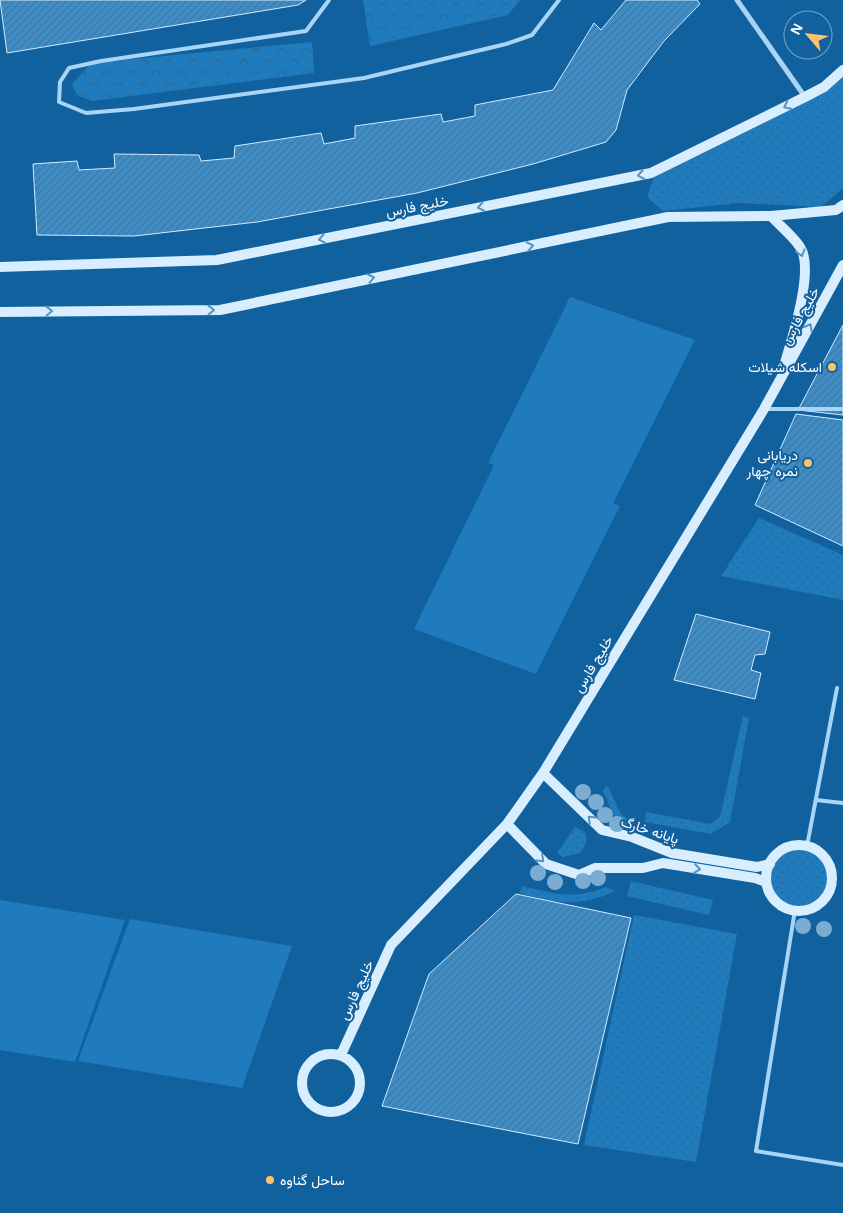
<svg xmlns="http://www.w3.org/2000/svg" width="843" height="1213" viewBox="0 0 843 1213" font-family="Arial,Vazirmatn,sans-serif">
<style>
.grass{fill:url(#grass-dots)}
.park{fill:url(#park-crowns)}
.pitch{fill:#1f7bbc}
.building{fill:url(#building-hatch);stroke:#d1ebfe}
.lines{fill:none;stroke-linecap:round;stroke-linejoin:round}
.service{stroke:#a8d5f5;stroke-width:4}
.minor{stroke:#a8d5f5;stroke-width:5}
.secondary{stroke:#d8edfe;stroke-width:10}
.tree{fill:#7badd3}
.oneway{stroke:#5792c0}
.poi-dot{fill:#ffc26c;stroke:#11619f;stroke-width:2}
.labels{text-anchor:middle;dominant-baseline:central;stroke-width:4;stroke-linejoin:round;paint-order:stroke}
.street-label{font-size:14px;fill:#fff;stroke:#11619f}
.poi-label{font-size:14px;fill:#fff;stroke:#11619f;text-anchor:end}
</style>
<defs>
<pattern id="grass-dots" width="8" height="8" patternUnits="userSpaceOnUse" patternTransform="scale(1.25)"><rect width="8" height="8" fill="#1f7bbc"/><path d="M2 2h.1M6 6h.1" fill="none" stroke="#33668a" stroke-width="1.8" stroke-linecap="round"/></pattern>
<pattern id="park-crowns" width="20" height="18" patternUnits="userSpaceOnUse" patternTransform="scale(1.25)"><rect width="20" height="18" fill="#1f7bbc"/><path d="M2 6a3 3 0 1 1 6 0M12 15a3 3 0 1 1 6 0" fill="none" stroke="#33668a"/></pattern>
<pattern id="building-hatch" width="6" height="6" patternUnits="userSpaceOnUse" patternTransform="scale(1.25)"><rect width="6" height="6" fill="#3e8dc7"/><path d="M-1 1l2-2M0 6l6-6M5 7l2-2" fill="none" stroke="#43769c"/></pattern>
</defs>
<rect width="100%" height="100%" fill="#11619f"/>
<path class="grass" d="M843 77V188L821 207 739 203 663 211 647 197 654 176 826 91Z
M759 518 843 555V600L721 576Z
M743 716 749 718 730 822 711 834 645 822 646 812 710 824 720 817Z
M607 785 621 814 635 824H626L616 821 603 791Z
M575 827 585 832C588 841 585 846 580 853L563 857 557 853Z
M766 878a33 33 0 1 1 66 0a33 33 0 1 1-66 0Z
M631 881 713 900 709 915 627 896Z
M523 886C554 894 574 900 606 887L615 891C579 908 556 903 519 893Z
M634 915 737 934 696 1162 584 1145Z"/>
<path class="park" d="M363 0H520L508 15 370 46Z
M312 42 314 73 92 101 77 95 72 84 91 63Z"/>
<path class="pitch" d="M570 297 695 340 613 503 620 506 536 674 414 629 494 465 488 463Z
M0 900 125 920 75 1062 0 1050Z
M130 919 292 946 242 1088 78 1061Z"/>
<path class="building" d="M0 0H306L298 5 7 53Z
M626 0H697L700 4 664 41 627 90 616 130 606 142 533 164 417 193 257 222 134 236 37 235 33 164 77 161 79 170 115 168 114 154 199 155 201 161 234 158 235 146 321 133 324 144 355 138V126L441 114 443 122 475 116V105L553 90 594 23 601 30Z
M843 325V415L798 410Z
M796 414 843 420V546L755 505Z
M696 614 770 632 765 654 755 655 751 670 761 673 755 699 674 680Z
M516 894 631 918 578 1144 382 1106 429 974Z"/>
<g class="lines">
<path class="service" d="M329 0 306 31 101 61 69 68 60 82 59 102 86 113 134 109 364 78 506 44 532 35 559 0
M766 409H843
M816 800 843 803
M807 846 837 688
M795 910 756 1151 843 1165"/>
<path class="minor" d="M737 0 805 97"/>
<path class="secondary" d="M771 216C780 226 793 236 800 247 815 269 792 338 785 363
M0 267 217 260 651 173 805 97 824 87 843 70
M0 312 220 310 668 217 771 216 836 210 843 205
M543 773 602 830 632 837 672 853 757 867 770 864
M507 824 546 864 579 875 595 868H643L663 863 755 878 766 882
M766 878a33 33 0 1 1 66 0a33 33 0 1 1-66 0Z
M302 1083a29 29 0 1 1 58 0a29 29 0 1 1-58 0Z
M341 1055 391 945 507 824 543 773 764 409 843 265"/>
</g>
<g class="tree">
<circle cx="583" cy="792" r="8"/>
<circle cx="596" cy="802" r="8"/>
<circle cx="605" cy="815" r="8"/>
<circle cx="617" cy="824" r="8"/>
<circle cx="538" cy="873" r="8"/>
<circle cx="598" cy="878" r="8"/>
<circle cx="583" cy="881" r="8"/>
<circle cx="555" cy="882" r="8"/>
<circle cx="803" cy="926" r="8"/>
<circle cx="824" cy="929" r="8"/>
</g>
<defs><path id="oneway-chevron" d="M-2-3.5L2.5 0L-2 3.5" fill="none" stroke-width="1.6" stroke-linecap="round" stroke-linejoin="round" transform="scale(1.25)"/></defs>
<g class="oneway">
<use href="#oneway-chevron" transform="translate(787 106) rotate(154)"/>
<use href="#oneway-chevron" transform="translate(641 175) rotate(169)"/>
<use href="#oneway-chevron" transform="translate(481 207) rotate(169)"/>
<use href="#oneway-chevron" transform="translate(322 239) rotate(169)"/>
<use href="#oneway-chevron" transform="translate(530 246) rotate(-12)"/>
<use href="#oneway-chevron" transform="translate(801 253) rotate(75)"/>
<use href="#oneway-chevron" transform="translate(371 278) rotate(-12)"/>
<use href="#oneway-chevron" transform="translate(211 310) rotate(-1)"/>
<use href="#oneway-chevron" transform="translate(49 311) rotate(-1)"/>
<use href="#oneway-chevron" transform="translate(809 327) rotate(-61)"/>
<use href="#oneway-chevron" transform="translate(591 819) rotate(-136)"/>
<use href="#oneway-chevron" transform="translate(541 859) rotate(43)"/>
<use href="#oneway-chevron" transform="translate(697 869) rotate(9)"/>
</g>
<g class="poi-dot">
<circle cx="832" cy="367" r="5"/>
<circle cx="808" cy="463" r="5"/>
<circle cx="270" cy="1180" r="5"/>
</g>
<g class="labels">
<g class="street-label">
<text transform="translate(417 206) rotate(-11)">خلیج فارس</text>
<text transform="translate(800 316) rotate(-61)">خلیج فارس</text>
<text transform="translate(593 664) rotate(-59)">خلیج فارس</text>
<text transform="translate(650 830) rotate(18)">پایانه خارگ</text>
<text transform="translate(356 990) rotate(-65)">خلیج فارس</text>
</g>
<g class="poi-label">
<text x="822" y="367">اسکله شیلات</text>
<text x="798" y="455">دریابانی<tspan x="798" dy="16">نمره چهار</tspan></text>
<text x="280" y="1180" text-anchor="start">ساحل گناوه</text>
</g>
</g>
<g transform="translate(808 35) rotate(298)"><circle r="24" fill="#11619f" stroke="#70a0c5"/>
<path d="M0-4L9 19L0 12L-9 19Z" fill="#ffc26c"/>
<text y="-8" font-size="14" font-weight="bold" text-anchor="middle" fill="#ffffff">N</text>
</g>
</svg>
